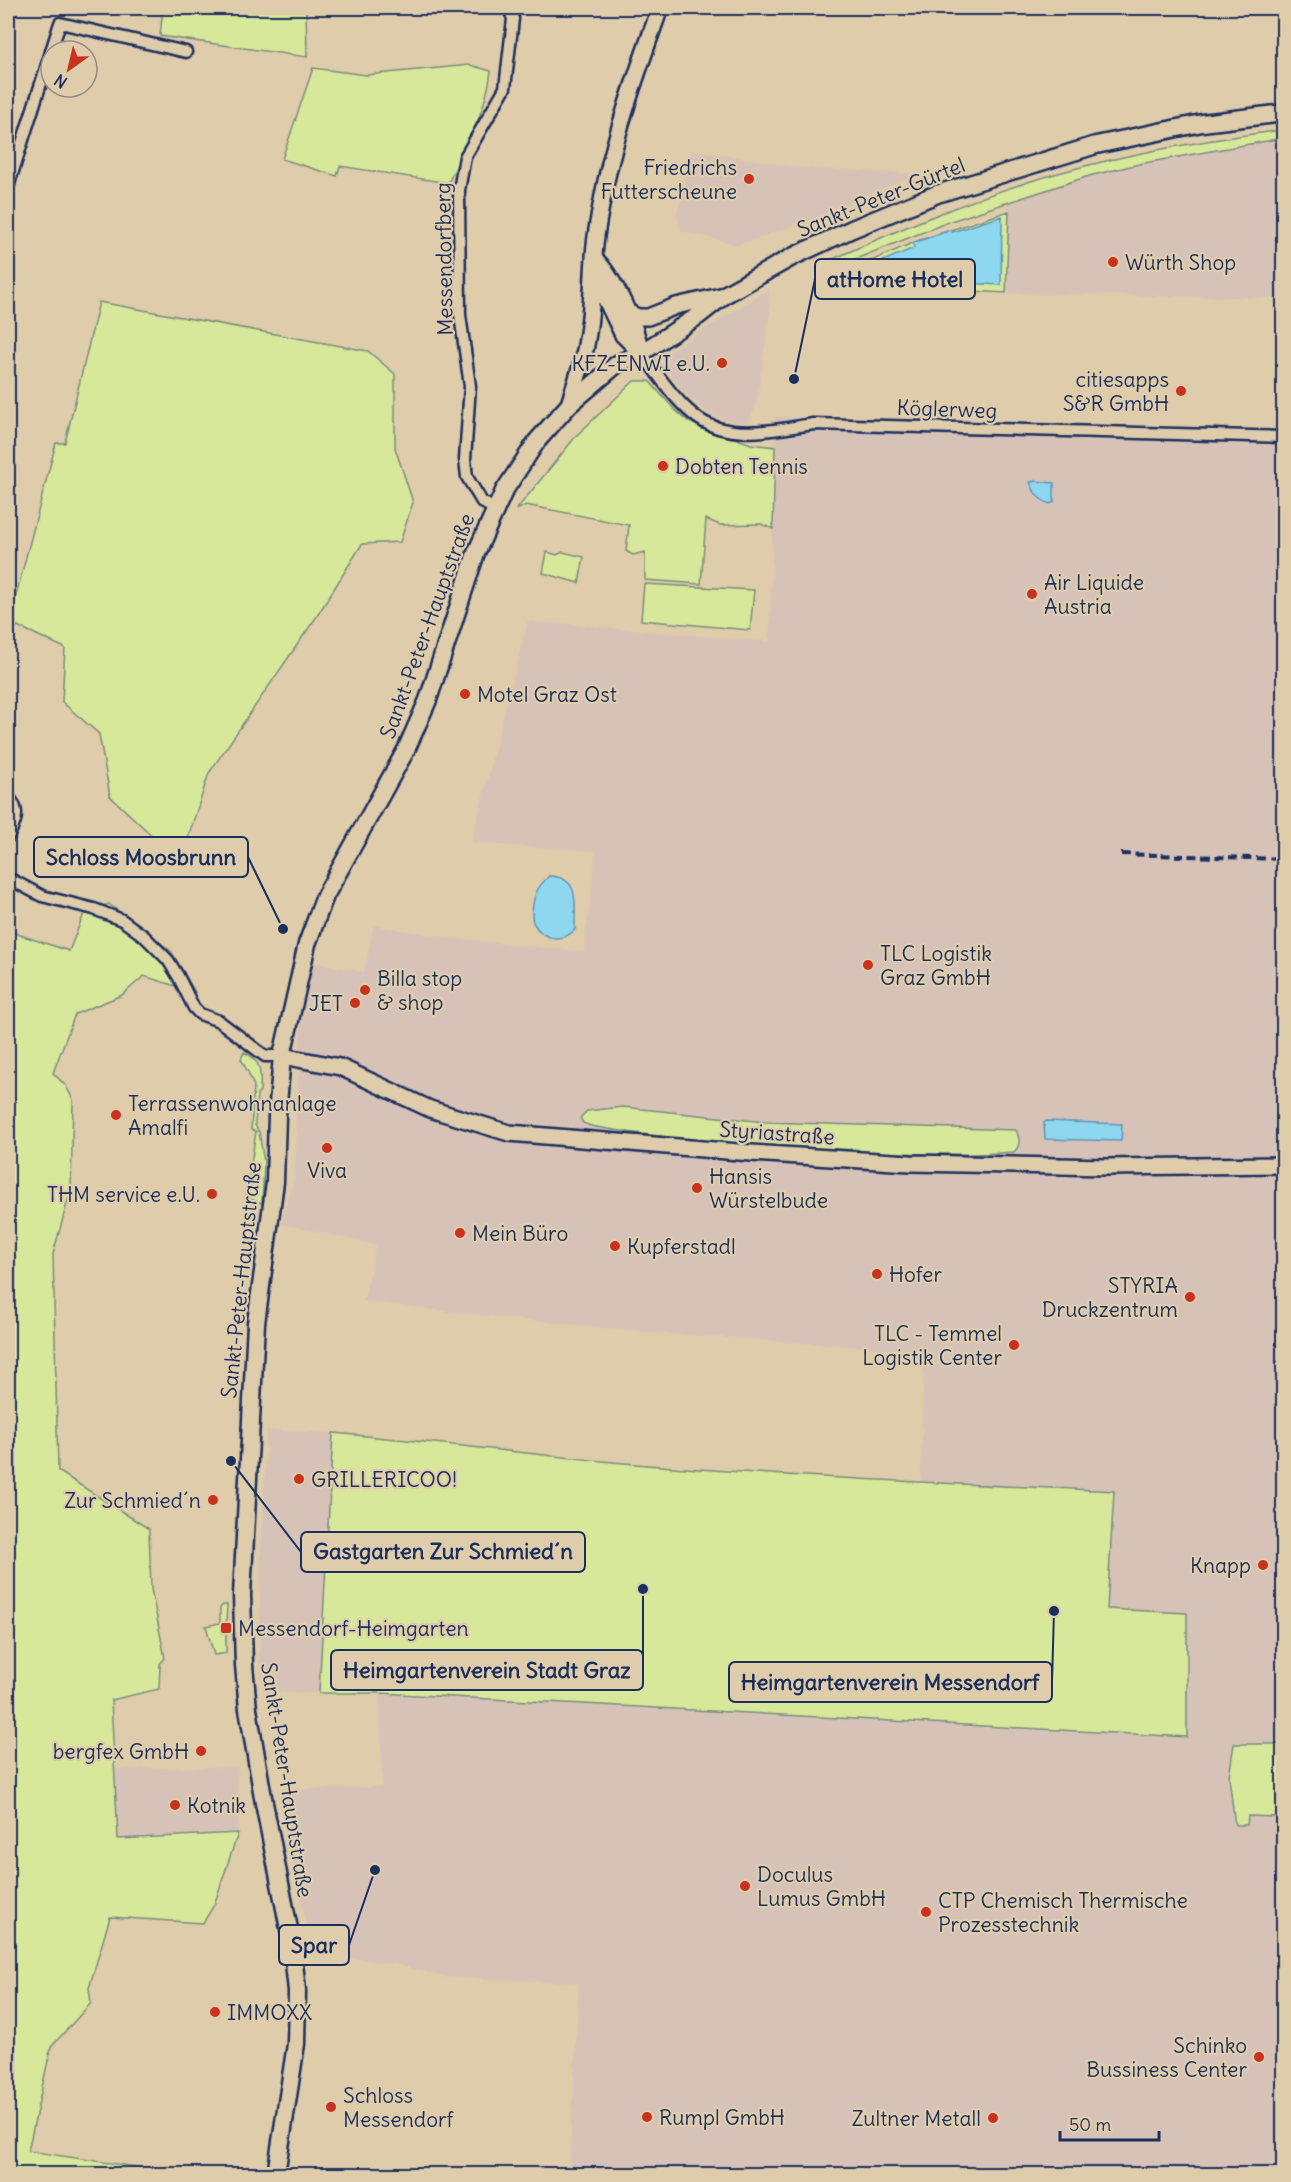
<svg xmlns="http://www.w3.org/2000/svg" width="1291" height="2182" viewBox="0 0 1291 2182" font-family="Delius,sans-serif">
<style>
.built{fill:#d7c2b8}
.green{fill:#d7e89b;stroke:#798c7c;stroke-width:1.5}
.water{fill:#8ed8ef;stroke:#6094b5;stroke-width:1.5}
.lines{fill:none;stroke-linecap:round;stroke-linejoin:round}
.street-casing{stroke:#1b2f5e;stroke-width:15}
.secondary-casing{stroke:#1b2f5e;stroke-width:20}
.primary-casing{stroke:#1b2f5e;stroke-width:21}
.street{stroke:#dfccaa;stroke-width:10}
.secondary{stroke:#dfccaa;stroke-width:15}
.primary{stroke:#dfccaa;stroke-width:16}
.rail{stroke:#1b2f5e;stroke-width:4;stroke-dasharray:9 4.5;stroke-linecap:butt}
.poi-dot{fill:#c8321e;stroke:#dfccaa;stroke-width:2}
.labels{text-anchor:middle;dominant-baseline:central;stroke-width:4.5;stroke-linejoin:round;paint-order:stroke}
.poi-label{font-size:21px;fill:#1b2f5e;stroke:#dfccaa;text-anchor:start}
.street-label{font-size:21px;fill:#1b2f5e;stroke:#dfccaa}
.leader{fill:none;stroke:#1b2f5e;stroke-width:2}
.callout-dot{fill:#1b2f5e;stroke:#dfccaa;stroke-width:2}
.callout{fill:#dfccaa;stroke:#1b2f5e;stroke-width:2}
.callout-label{font-size:22px;text-anchor:middle;font-weight:bold;fill:#1b2f5e}
</style>
<rect width="100%" height="100%" fill="#dfccaa"/>
<filter id="ink" filterUnits="userSpaceOnUse"><feTurbulence type="fractalNoise" baseFrequency=".0167" numOctaves="2"/><feDisplacementMap in="SourceGraphic" scale="12" xChannelSelector="R" yChannelSelector="G"/><feConvolveMatrix kernelMatrix="1 2 1 2 8 2 1 2 1" color-interpolation-filters="sRGB"/></filter>
<g filter="url(#ink)">
<path class="built" d="M1283 138V298L1006 293 1009 211 1007 202 1089 176 1139 164Z
M692 150 802 168 916 174 813 219 738 245 680 230 677 214Z
M769 289 770 313 756 406 746 423 729 421 710 415 683 391 667 369 670 351Z
M775 417 1283 430V2174H569L579 1983 445 1977 399 1965 312 1952 279 1790 382 1787 380 1693 1187 1737 1107 1609 1114 1491 921 1483 924 1351 657 1333 459 1313 364 1301 376 1245 281 1224 294 1179 298 1132 296 1125 295 1100 298 1087 302 1018 314 962 364 972 374 925 441 937 584 952 596 851 471 843 528 621 770 642Z
M267 1430 333 1433 319 1693 266 1692 259 1664 261 1553Z
M237 1767 238 1833 118 1839 114 1769Z"/>
<path class="green" d="M163 8H306L307 57 160 36Z
M470 65 491 71C486 112 466 146 448 183L340 166 337 176 282 159 313 68 366 75Z
M1283 130V138L1139 164 1089 176 951 221 828 270 824 263C891 233 958 204 1028 182 1111 156 1197 141 1283 130Z
M1009 211 1006 293 836 283 832 278 917 241Z
M99 302 368 351 395 374V448L413 502 400 542 362 544 317 616 209 773 180 862 110 796 99 734 62 702 65 648 9 622 56 443H65Z
M634 381H649L675 410 689 422 751 444 775 447 773 529 761 524 720 525 706 519 701 584 645 580V552L633 555 626 551 629 525 526 505 516 510 577 435Z
M547 552 557 555 563 552 584 557 579 583 543 573Z
M644 584 754 590 750 630 641 620Z
M109 904 171 951 195 992 144 976 122 995 75 1014 53 1073 66 1086 73 1100 71 1189 53 1254 58 1471 149 1529 151 1589 165 1658 160 1664 159 1689 111 1700 118 1839 238 1833 214 1905 203 1923 110 1917 89 1988 91 2003 51 2047 28 2151 184 2174H8V931L69 951 85 911Z
M244 1052C262 1060 261 1074 260 1091L257 1094 255 1125 259 1132 264 1162 262 1203 246 1198 256 1131 251 1130 254 1086 248 1072 241 1059Z
M623 1107 765 1122 1016 1130C1020 1139 1021 1145 1014 1152 963 1156 913 1154 862 1152L857 1149C828 1151 799 1148 770 1146 709 1142 650 1137 591 1126L583 1123 580 1118 587 1111Z
M333 1433C426 1441 519 1453 612 1462 779 1477 946 1483 1114 1491L1107 1609 1187 1613V1737L380 1693H319Z
M223 1605H227L226 1623 222 1624 223 1633H226V1653L214 1655 206 1626 220 1623V1608Z
M1234 1744H1283V1817L1248 1816 1247 1825H1235L1229 1777Z"/>
<path class="water" d="M1002 216 1001 285 888 279 875 271V267L878 263 914 248 913 243 951 230 952 232Z
M1035 481 1054 483V502L1050 504C1038 499 1035 494 1030 482Z
M549 876C582 877 574 905 575 930 562 942 544 941 534 924 530 917 533 899 537 891 539 886 545 880 549 876Z
M1046 1121 1122 1124 1121 1141 1045 1139 1044 1123Z"/>
<g class="lines">
<defs>
<path id="street" d="M51 51 60 23 186 52
M8 187 51 52
M641 353C659 375 676 403 699 419 731 441 778 429 813 424L1284 437
M495 509 482 502 467 477 465 459 470 386 460 315 459 190 465 157 505 88 513 19 509 8
M8 800H11C21 813 14 825 8 837
M8 878 42 896 94 909 122 920 144 936 168 960 178 976 194 1008 200 1014 219 1021 265 1056H282"/>
<path id="secondary" d="M594 258C614 277 636 325 641 353
M595 277 623 335 641 353
M627 312 638 317H648L676 306 725 295
M569 405C575 382 584 363 587 339 592 312 592 285 594 258 595 232 601 206 606 181 619 122 640 65 660 8
M282 1056 340 1067 430 1109 509 1133 751 1153 910 1163 1107 1167 1284 1165"/>
<path id="primary" d="M276 2174 296 2044 297 1991 292 1944 264 1803 248 1709 244 1665 242 1595 256 1323 275 1182 277 1116 282 1056 307 944 325 896 406 750 428 700 476 553 504 491 537 441 569 405 617 364 641 353 698 316 726 294 792 257 852 229 937 194 1096 145 1202 123 1284 113"/>
</defs>
<use href="#street" class="street-casing"/>
<use href="#secondary" class="secondary-casing"/>
<use href="#primary" class="primary-casing"/>
<use href="#street" class="street"/>
<use href="#secondary" class="secondary"/>
<use href="#primary" class="primary"/>
<path class="rail" d="M1121 854 1284 859"/>
</g>
</g>
<g class="poi-dot">
<circle cx="749" cy="179" r="6"/>
<circle cx="1113" cy="262" r="6"/>
<circle cx="722" cy="363" r="6"/>
<circle cx="1181" cy="391" r="6"/>
<circle cx="663" cy="466" r="6"/>
<circle cx="1032" cy="594" r="6"/>
<circle cx="465" cy="694" r="6"/>
<circle cx="868" cy="965" r="6"/>
<circle cx="365" cy="990" r="6"/>
<circle cx="355" cy="1003" r="6"/>
<circle cx="116" cy="1115" r="6"/>
<circle cx="327" cy="1148" r="6"/>
<circle cx="697" cy="1188" r="6"/>
<circle cx="212" cy="1194" r="6"/>
<circle cx="460" cy="1233" r="6"/>
<circle cx="615" cy="1246" r="6"/>
<circle cx="877" cy="1274" r="6"/>
<circle cx="1190" cy="1297" r="6"/>
<circle cx="1014" cy="1345" r="6"/>
<circle cx="299" cy="1479" r="6"/>
<circle cx="213" cy="1500" r="6"/>
<circle cx="1263" cy="1565" r="6"/>
<rect x="220" y="1622" width="12" height="12" rx="3"/>
<circle cx="201" cy="1751" r="6"/>
<circle cx="175" cy="1805" r="6"/>
<circle cx="745" cy="1886" r="6"/>
<circle cx="926" cy="1912" r="6"/>
<circle cx="215" cy="2012" r="6"/>
<circle cx="1259" cy="2057" r="6"/>
<circle cx="331" cy="2107" r="6"/>
<circle cx="647" cy="2117" r="6"/>
<circle cx="993" cy="2118" r="6"/>
</g>
<g class="labels">
<g class="poi-label">
<text x="737" y="167" text-anchor="end">Friedrichs<tspan x="737" dy="24">Futterscheune</tspan></text>
<text x="1125" y="262">Würth Shop</text>
<text x="710" y="363" text-anchor="end">KFZ-ENWI e.U.</text>
<text x="1169" y="379" text-anchor="end">citiesapps<tspan x="1169" dy="24">S&amp;R GmbH</tspan></text>
<text x="675" y="466">Dobten Tennis</text>
<text x="1044" y="582">Air Liquide<tspan x="1044" dy="24">Austria</tspan></text>
<text x="477" y="694">Motel Graz Ost</text>
<text x="880" y="953">TLC Logistik<tspan x="880" dy="24">Graz GmbH</tspan></text>
<text x="377" y="978">Billa stop<tspan x="377" dy="24">&amp; shop</tspan></text>
<text x="343" y="1003" text-anchor="end">JET</text>
<text x="128" y="1103">Terrassenwohnanlage<tspan x="128" dy="24">Amalfi</tspan></text>
<text x="327" y="1170" text-anchor="middle">Viva</text>
<text x="709" y="1176">Hansis<tspan x="709" dy="24">Würstelbude</tspan></text>
<text x="200" y="1194" text-anchor="end">THM service e.U.</text>
<text x="472" y="1233">Mein Büro</text>
<text x="627" y="1246">Kupferstadl</text>
<text x="889" y="1274">Hofer</text>
<text x="1178" y="1285" text-anchor="end">STYRIA<tspan x="1178" dy="24">Druckzentrum</tspan></text>
<text x="1002" y="1333" text-anchor="end">TLC - Temmel<tspan x="1002" dy="24">Logistik Center</tspan></text>
<text x="311" y="1479">GRILLERICOO!</text>
<text x="201" y="1500" text-anchor="end">Zur Schmied´n</text>
<text x="1251" y="1565" text-anchor="end">Knapp</text>
<text x="238" y="1628">Messendorf-Heimgarten</text>
<text x="189" y="1751" text-anchor="end">bergfex GmbH</text>
<text x="187" y="1805">Kotnik</text>
<text x="757" y="1874">Doculus<tspan x="757" dy="24">Lumus GmbH</tspan></text>
<text x="938" y="1900">CTP Chemisch Thermische<tspan x="938" dy="24">Prozesstechnik</tspan></text>
<text x="227" y="2012">IMMOXX</text>
<text x="1247" y="2045" text-anchor="end">Schinko<tspan x="1247" dy="24">Bussiness Center</tspan></text>
<text x="343" y="2095">Schloss<tspan x="343" dy="24">Messendorf</tspan></text>
<text x="659" y="2117">Rumpl GmbH</text>
<text x="981" y="2118" text-anchor="end">Zultner Metall</text>
</g>
<g class="street-label">
<text transform="translate(881 197) rotate(-22)">Sankt-Peter-Gürtel</text>
<text transform="translate(444 259) rotate(-91)">Messendorfberg</text>
<text transform="translate(947 409) rotate(2)">Köglerweg</text>
<text transform="translate(427 626) rotate(-70)">Sankt-Peter-Hauptstraße</text>
<text transform="translate(777 1133) rotate(4)">Styriastraße</text>
<text transform="translate(241 1280) rotate(-84)">Sankt-Peter-Hauptstraße</text>
<text transform="translate(287 1780) rotate(81)">Sankt-Peter-Hauptstraße</text>
</g>
</g>
<path class="leader" d="M794 379L815 279M283 929L248 857M231 1461L301 1552M643 1589L643 1670M1054 1611L1052 1682M375 1870L349 1945"/>
<g class="callout-dot">
<circle cx="794" cy="379" r="6"/>
<circle cx="283" cy="929" r="6"/>
<circle cx="231" cy="1461" r="6"/>
<circle cx="643" cy="1589" r="6"/>
<circle cx="1054" cy="1611" r="6"/>
<circle cx="375" cy="1870" r="6"/>
</g>
<g class="callout">
<rect x="815" y="259" width="160" height="40" rx="6"/>
<rect x="34" y="837" width="214" height="40" rx="6"/>
<rect x="301" y="1532" width="284" height="40" rx="6"/>
<rect x="331" y="1650" width="312" height="40" rx="6"/>
<rect x="729" y="1662" width="323" height="40" rx="6"/>
<rect x="279" y="1925" width="70" height="40" rx="6"/>
</g>
<g class="callout-label">
<text x="895" y="287">atHome Hotel</text>
<text x="141" y="865">Schloss Moosbrunn</text>
<text x="443" y="1559">Gastgarten Zur Schmied´n</text>
<text x="487" y="1678">Heimgartenverein Stadt Graz</text>
<text x="890" y="1690">Heimgartenverein Messendorf</text>
<text x="314" y="1953">Spar</text>
</g>
<rect width="1291" height="2182" fill="none" stroke="#dfccaa" stroke-width="30"/>
<rect x="15" y="15" width="1261" height="2152" fill="none" stroke="#1b2f5e" stroke-width="2" filter="url(#ink)"/>
<g transform="translate(69 69) rotate(214)"><circle r="28" fill="#dfccaa" stroke="#918d8c" stroke-width="1.5"/>
<path d="M0-4.5L10 22L0 15L-10 22Z" fill="#c8321e"/>
<text y="-9" font-size="16" font-weight="bold" text-anchor="middle" fill="#1b2f5e">N</text>
</g>
<path d="M1060 2131v9h99v-9" fill="none" stroke="#1b2f5e" stroke-width="3"/>
<text x="1069" y="2131" font-size="18" fill="#1b2f5e" stroke="#dfccaa" stroke-width="4.5" paint-order="stroke">50 m</text>
</svg>
